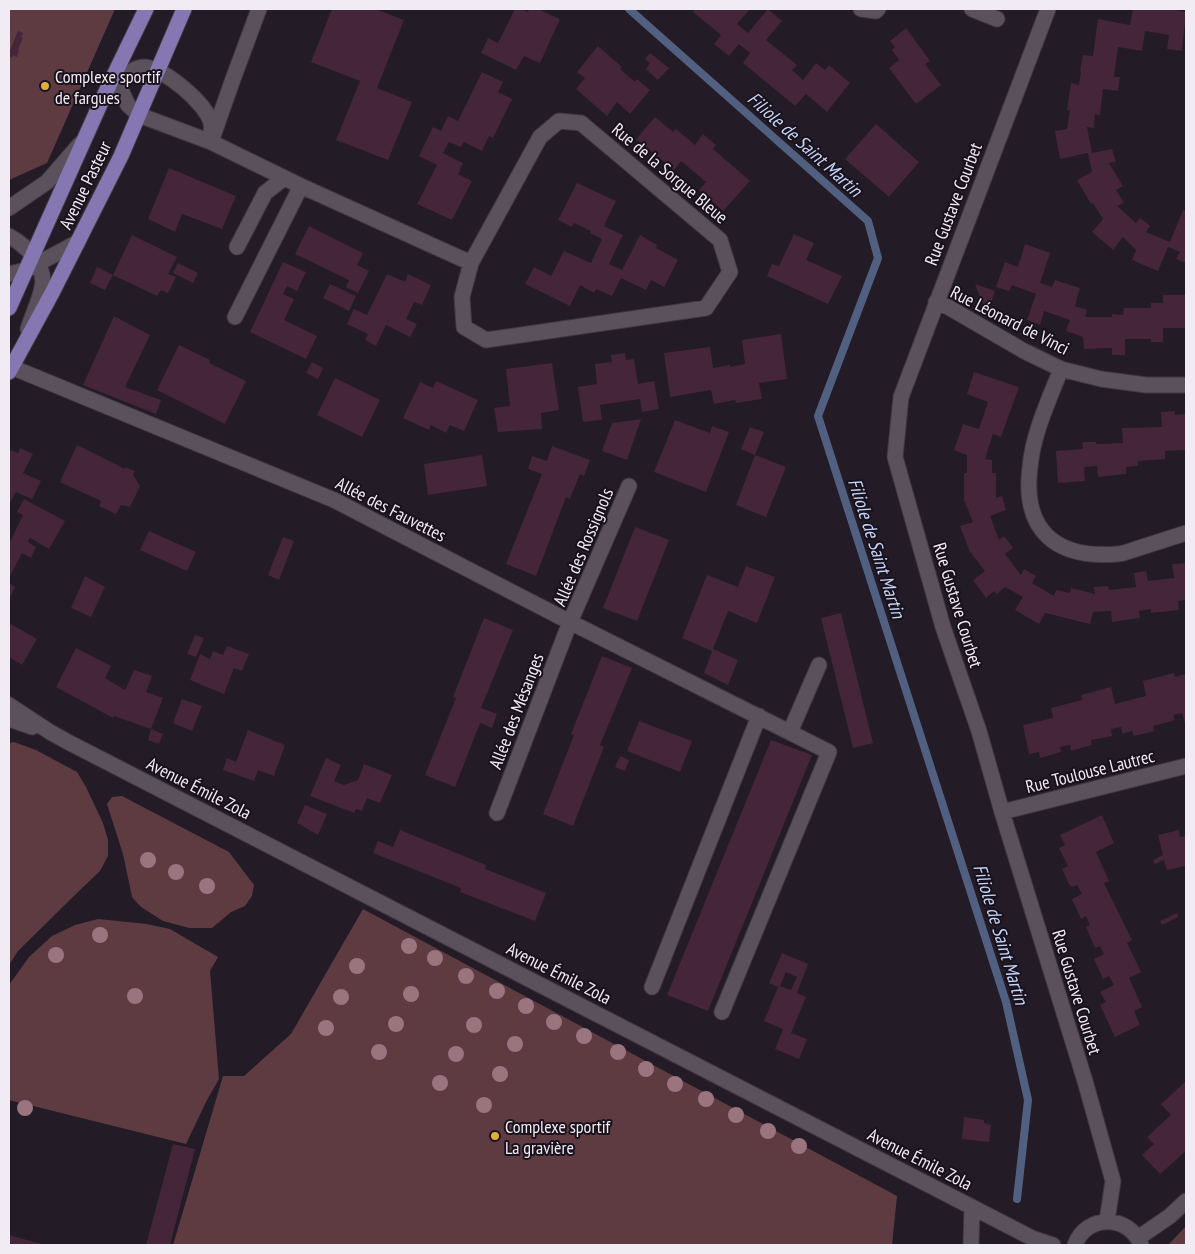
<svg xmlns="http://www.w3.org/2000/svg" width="1195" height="1254" viewBox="0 0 1195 1254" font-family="'PT Sans Narrow',sans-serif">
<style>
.green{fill:#5e3b41}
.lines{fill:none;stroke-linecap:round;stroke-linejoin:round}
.stream{stroke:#516081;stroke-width:8}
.building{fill:#452539;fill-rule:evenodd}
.minor-casing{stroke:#3e3840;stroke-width:17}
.major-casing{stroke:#3e3840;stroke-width:17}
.minor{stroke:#5a515d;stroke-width:15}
.major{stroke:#8577b2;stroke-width:15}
.tree{fill:#9a757f}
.poi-dot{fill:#e1af34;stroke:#19121c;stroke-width:2}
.labels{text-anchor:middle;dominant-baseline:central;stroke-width:4;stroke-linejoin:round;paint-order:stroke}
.poi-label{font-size:18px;fill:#f1ebf3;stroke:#19121c;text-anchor:start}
.street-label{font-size:18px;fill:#f1ebf3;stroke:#19121c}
.water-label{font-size:19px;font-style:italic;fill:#c5d6f9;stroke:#19121c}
</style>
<rect width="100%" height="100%" fill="#231b26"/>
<path class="green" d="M9 9H115L47 163 9 180Z
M14 742 36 750 77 772 86 787 103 823 108 840V856L100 871 77 893 18 951 9 965V743Z
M122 796 229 852 254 885 252 896 245 906 231 912 212 928H189L163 921 141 907 132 897 123 854 107 804 112 797Z
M363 909 897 1196 892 1245H173L223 1076H244L291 1034Z
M98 919 147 924 170 929 218 957 210 971 219 1079 207 1100 186 1144 9 1100V985L29 957 52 936 75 925Z
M1186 1226V1245H1169V1244Z"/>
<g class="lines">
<path class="stream" d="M629 9 868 221 878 258 818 416 1006 1002 1028 1100 1017 1199"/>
</g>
<path class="building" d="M332 9H375L404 20 377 88 412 102 388 160 336 140 360 81 311 62Z
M515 9H521L528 12 529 9H538L560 19 540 63 524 56 516 70 481 53 488 38 498 43Z
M695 9H750L737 24 748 33 768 9 782 21 766 40 797 65 792 70 803 80 816 63 825 70 829 65 850 83 827 112 806 94 795 106 743 63 750 53 739 44 729 56 714 44 721 35 693 12Z
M1133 9H1175V10L1186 12 1182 51 1167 49 1169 35 1145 31 1142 51 1118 47 1114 77H1120L1118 91 1103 89 1100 115 1095 114 1094 128 1087 127 1092 153 1112 149 1116 162 1109 163 1123 186 1116 190 1124 203 1117 206 1136 223 1140 218 1150 226 1146 232 1170 242 1183 210 1186 211V263L1176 259 1180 252 1168 247 1158 271 1132 260 1136 250 1123 237 1113 250 1092 232 1103 219 1093 203 1091 204 1077 180 1092 172 1088 153 1060 159 1055 131 1067 129 1070 110H1067L1071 83 1079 85 1081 71H1080L1083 55 1093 56 1098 19 1130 25Z
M906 28 930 61 925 64 941 85 916 104 889 68 899 60 892 50 895 47 890 41Z
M18 31 23 33 21 37 23 38 18 49 19 50 17 57 13 55 12 58 9 56V53Z
M598 46 622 67 620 69 635 82 637 79 650 90 630 114 617 102 607 116 576 89 585 78 577 72Z
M650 53 669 68 658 80 646 69 650 63 645 59Z
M482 72 503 82 498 92 512 99 493 138 489 136 482 151 464 142 461 147 449 142 443 153 463 163 458 174 472 181 452 220 417 204 437 165 419 156 433 127 441 131 448 116 458 121Z
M655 117 673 132 676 129 695 145 703 134 716 145 713 149 750 181 723 211 699 190 706 182 681 161 674 170 636 139Z
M876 124 919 162 889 197 845 159Z
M169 168 236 196 222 229 182 214 175 232 148 219Z
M577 183 616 201 604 226 623 235 609 264 622 270 640 235 657 245 656 248 678 260 664 287 651 280 646 290 621 278 612 296 596 289 594 293 580 285 570 306 525 284 534 267 551 276 564 251 591 263 602 239 590 233 591 231 574 223 572 227 558 220Z
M309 226 363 253 357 265 369 271 358 293 346 287 349 280 295 254Z
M794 234 814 243 806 260 842 276 828 304 767 276 772 264 779 266Z
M132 235 177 257 168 274 176 277 168 293 161 290 157 296 113 275 105 290 90 283 97 267 113 275Z
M1025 244 1050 253 1040 283 1052 287 1055 280 1080 288 1075 306 1087 310 1085 317H1112V314L1123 315 1124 308H1151V303H1163V295H1186V328H1163V342H1151V339H1125V355H1112V348L1084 349 1083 337 1066 331 1070 320 1044 311 1040 325 1027 320 1036 294 1012 285 1009 291 996 287 1005 262 1018 267Z
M283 262 306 272 297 291 287 286 283 294 294 299 284 320 317 336 306 359 250 332Z
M178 263 198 273 193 283 173 273Z
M387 274 405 282 408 274 431 285 422 305 414 302 406 319 417 324 410 337 386 325 376 346 365 340 368 334 347 324 354 309 367 315Z
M330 284 356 296 349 311 323 298Z
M975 284 995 291 988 311 982 302Z
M114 316 150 335 125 387 161 400 156 414 83 385Z
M781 334 787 379 759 383 762 399 736 403 735 400 714 404 711 390 670 397 664 353 710 347 713 368 730 365V367L745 364 742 340Z
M179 345 210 360 209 363 246 381 225 424 157 390Z
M625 353 626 360 634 359 638 384 654 381 659 409 642 412 640 399 600 405 602 420 583 422 578 387 597 384 595 364 612 362 611 355Z
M312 362 323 368 318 379 306 373Z
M552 363 559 410 541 413 542 429 498 432 494 408 510 406 506 369Z
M974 372 1019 387 1001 437 993 434 985 459 992 460V473H996V498L1002 496 1006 510 990 516 999 540 1004 536 1013 548 1005 554 1021 575 1024 569 1036 576 1032 583 1054 596 1056 590 1070 593 1071 588 1095 594 1094 587 1108 586 1109 590 1136 587 1134 573 1146 571 1148 581 1174 578 1172 564 1186 563V600L1178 601 1179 610 1151 613V609L1139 611 1140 618 1112 622 1111 611 1093 612 1090 624 1045 613 1039 624 1015 610 1023 597 1005 587 997 594 994 591 986 598 973 580 985 571 970 552 960 526 973 522 964 500V473H967V455L954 450 963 424 979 429 988 402 967 394Z
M335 378 380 400 362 437 317 415Z
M436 381 478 400 464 431 450 425 446 433 431 425 429 430 403 418 420 382 433 388Z
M1175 411V415L1186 414V450L1165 451V459L1138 461V466L1126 467V474L1098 477 1097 466 1084 467 1085 481 1058 483 1056 451 1083 449 1082 442H1096V444L1123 443 1122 428 1162 427 1161 412Z
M641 419 627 460 602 451 612 423Z
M675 420 710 433 712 426 729 432 706 492 654 472Z
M750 427 764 432 755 455 741 449Z
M77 445 125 469V467L135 471 133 475 140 486 130 507 121 505 116 514 99 506 101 501 60 482Z
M552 446 590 460 584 476 580 474 570 499 566 497 536 576 506 564 542 474 528 469 532 456 547 461Z
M20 448 33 454 23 473 41 481 32 499 16 492 9 504V450L18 453Z
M482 455 487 486 428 495 424 464Z
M755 455 786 467 766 517 736 505Z
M24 499 65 521 49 549 30 538 28 542 36 547 31 558 22 553 9 578V544L23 515 17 512Z
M635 527 669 540 637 621 603 608Z
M149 531 196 552 187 571 140 550Z
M283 537 294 541 279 580 268 575Z
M746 566 775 577 757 623 728 611 713 649 738 660 728 685 704 673 712 651 682 638 707 575 738 587Z
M85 576 105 587 91 617 71 608Z
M9 583 15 587 9 599Z
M841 613 873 743 853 748 821 618Z
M484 618 513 630 481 708 497 714 492 728 480 723 455 787 425 775 456 698 453 697Z
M9 623 37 639 22 665 9 657Z
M195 635 204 638 196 657 187 654Z
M227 646 249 654 242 671 234 668 224 694 190 680 200 654 210 659 213 651 223 655Z
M76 648 111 666 105 678 125 690 134 670 152 676 146 692 163 698 151 729 114 716 113 718 56 687Z
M602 656 632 668 600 745 604 747 573 826 543 814 574 735 571 734Z
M1174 673 1175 677 1186 674V727L1182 713 1173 715 1175 720 1153 726 1154 731 1134 736 1132 731 1122 734 1121 727 1111 729 1112 736 1091 740 1092 745 1071 751 1070 745 1060 747 1061 752 1040 758 1039 752 1029 754 1023 725 1053 718 1051 708 1082 700 1081 695 1111 687 1115 704 1146 696 1143 681Z
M182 699 202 706 192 731 173 723Z
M639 721 692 741 680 772 627 751Z
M151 729 163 734 159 744 148 740Z
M248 730 285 745 274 776 258 770 254 781 223 770 227 758 236 762Z
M771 740 812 755 708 1011 667 995Z
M620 756 629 760 625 771 615 767Z
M326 758 341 765 334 781 344 785 358 780 364 764 392 775 380 803 367 798 362 811 356 809 354 813 310 796Z
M305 805 327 814 318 835 297 823Z
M1102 815 1114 843 1096 852 1109 881 1104 883 1132 940 1127 943 1141 972 1129 978 1142 1007 1134 1011 1140 1025 1115 1037 1100 1005 1106 1002 1100 992 1114 985 1109 976 1103 979 1094 959 1104 954 1100 946 1095 948 1086 927 1090 925 1086 916 1081 919 1072 899 1082 894 1077 885 1072 887 1069 884 1062 869 1068 866 1059 848 1065 845 1060 835Z
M400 830 486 865 485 869 546 893 535 921 460 892 461 888 373 853 378 841 393 847Z
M1179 830 1180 837 1186 836V866L1167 870 1164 860 1155 864 1153 860 1163 855 1158 835Z
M1177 913 1178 917 1162 925 1160 921Z
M782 953 808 964 797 993 806 997 791 1033 807 1039 799 1059 775 1049 783 1029 764 1021 778 987 769 983ZM786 972 797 977 791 990 780 986Z
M1185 1082 1186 1084V1142L1184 1144 1186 1146V1151L1160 1174 1142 1155 1154 1144 1147 1137 1171 1115 1161 1104Z
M964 1117 984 1120V1123L991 1125 989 1142 962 1139Z
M173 1144 195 1149 170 1245H146Z
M9 1235 45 1245H9Z"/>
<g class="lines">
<defs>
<path id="minor" d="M861 9 876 11 878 9
M972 9 997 19
M1048 9 901 397 895 457 943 627 979 731 1002 812 1085 1081 1113 1181 1107 1221
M119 65 121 90 128 105 139 115 211 142 301 186 471 263 462 297 464 327 486 340 706 308 730 272 720 240 581 123 559 121 540 137 471 263
M116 85C123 78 134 66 145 67 165 69 206 103 211 123 212 129 211 136 211 142
M213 136 233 79 259 9
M9 208 47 182 80 144
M9 236C27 246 47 266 42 288 39 302 32 316 28 329
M237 247 265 193 284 178
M9 274 26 270 78 242
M936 302 948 307 1024 351 1061 369 1101 379 1146 385H1186
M235 317 301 186
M9 366 334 500 570 622 829 752 722 1012
M1061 369C1049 400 1033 433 1030 467 1022 530 1055 559 1117 554 1124 554 1132 550 1139 548 1155 543 1170 538 1186 533
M9 705 50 732 68 742 1032 1238 1053 1245
M9 719 32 727
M790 732 819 665
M1002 812 1186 766
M497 813 570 622 629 486
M652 987 759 716
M1138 1238 1170 1216 1186 1201
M971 1245 972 1207
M1075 1245C1086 1214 1129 1214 1141 1245"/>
<path id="major" d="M9 308 102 100 146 9
M9 372 52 293 121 156 184 9"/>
</defs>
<use href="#minor" class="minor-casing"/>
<use href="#major" class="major-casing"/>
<use href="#minor" class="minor"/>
<use href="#major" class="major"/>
</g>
<g class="tree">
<circle cx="148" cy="860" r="8"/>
<circle cx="176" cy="872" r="8"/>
<circle cx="207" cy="886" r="8"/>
<circle cx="100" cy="935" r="8"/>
<circle cx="409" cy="946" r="8"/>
<circle cx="56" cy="955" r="8"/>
<circle cx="435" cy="958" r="8"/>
<circle cx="357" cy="966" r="8"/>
<circle cx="466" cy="976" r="8"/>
<circle cx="497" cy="991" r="8"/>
<circle cx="411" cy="994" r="8"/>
<circle cx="135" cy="996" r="8"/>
<circle cx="341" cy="997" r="8"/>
<circle cx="526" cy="1006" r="8"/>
<circle cx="554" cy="1022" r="8"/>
<circle cx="396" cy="1024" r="8"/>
<circle cx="474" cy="1025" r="8"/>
<circle cx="326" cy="1028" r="8"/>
<circle cx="584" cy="1036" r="8"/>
<circle cx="515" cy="1044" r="8"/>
<circle cx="379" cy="1052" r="8"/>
<circle cx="618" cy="1052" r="8"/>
<circle cx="456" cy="1054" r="8"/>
<circle cx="646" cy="1069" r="8"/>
<circle cx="500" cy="1074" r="8"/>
<circle cx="440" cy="1083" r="8"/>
<circle cx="675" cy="1084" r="8"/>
<circle cx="706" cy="1099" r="8"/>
<circle cx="484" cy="1105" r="8"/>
<circle cx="25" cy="1108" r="8"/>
<circle cx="736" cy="1115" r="8"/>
<circle cx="768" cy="1131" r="8"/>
<circle cx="799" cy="1146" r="8"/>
</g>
<g class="poi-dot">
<circle cx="45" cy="86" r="5"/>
<circle cx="495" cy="1136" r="5"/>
</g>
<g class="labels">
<g class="poi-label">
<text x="55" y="76">Complexe sportif<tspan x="55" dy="21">de fargues</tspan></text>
<text x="505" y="1126">Complexe sportif<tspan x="505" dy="21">La gravière</tspan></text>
</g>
<g class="street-label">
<text transform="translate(670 173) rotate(40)">Rue de la Sorgue Bleue</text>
<text transform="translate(85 185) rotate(-64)">Avenue Pasteur</text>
<text transform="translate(953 204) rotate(-69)">Rue Gustave Courbet</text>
<text transform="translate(1010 320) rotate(27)">Rue Léonard de Vinci</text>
<text transform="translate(391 509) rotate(27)">Allée des Fauvettes</text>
<text transform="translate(583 547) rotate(-67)">Allée des Rossignols</text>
<text transform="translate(958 605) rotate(73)">Rue Gustave Courbet</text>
<text transform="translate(516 711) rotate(-69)">Allée des Mésanges</text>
<text transform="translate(1090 771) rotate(-14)">Rue Toulouse Lautrec</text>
<text transform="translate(199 788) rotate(27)">Avenue Émile Zola</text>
<text transform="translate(559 973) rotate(27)">Avenue Émile Zola</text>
<text transform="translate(1077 992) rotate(73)">Rue Gustave Courbet</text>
<text transform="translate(920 1159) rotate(27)">Avenue Émile Zola</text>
</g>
<g class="water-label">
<text transform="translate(805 144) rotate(42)">Filiole de Saint Martin</text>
<text transform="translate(877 548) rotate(72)">Filiole de Saint Martin</text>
<text transform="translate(1001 934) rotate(73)">Filiole de Saint Martin</text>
</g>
</g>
<rect width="1195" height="1254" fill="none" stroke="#f1ebf3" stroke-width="20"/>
</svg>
